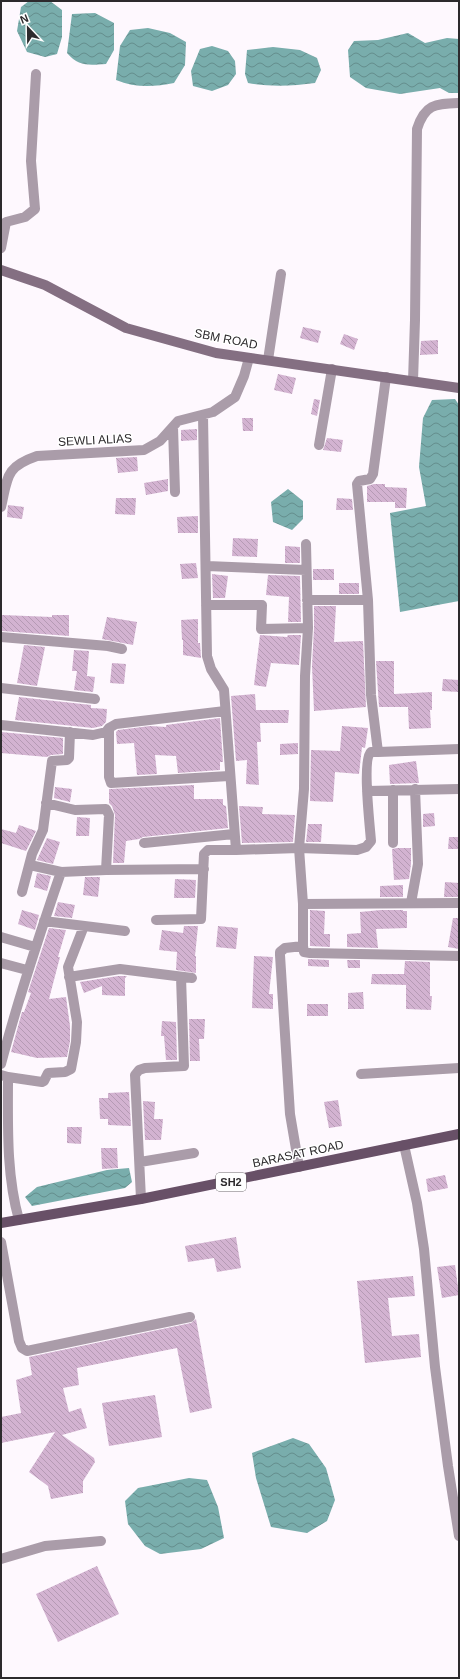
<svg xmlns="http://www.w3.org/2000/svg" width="460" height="1679" viewBox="0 0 460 1679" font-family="Helvetica,sans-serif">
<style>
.water{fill:url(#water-waves)}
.building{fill:url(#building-back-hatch)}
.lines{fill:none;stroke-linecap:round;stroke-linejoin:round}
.street{stroke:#aa9ca9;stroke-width:10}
.secondary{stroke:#846f82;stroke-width:10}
.primary{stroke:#685067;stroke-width:10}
.labels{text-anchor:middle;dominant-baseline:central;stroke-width:3;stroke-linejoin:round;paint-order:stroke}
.shield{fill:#fff;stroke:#6c6a6c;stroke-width:1}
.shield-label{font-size:11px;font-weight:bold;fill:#2d2a2d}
.street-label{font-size:12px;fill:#2d2a2d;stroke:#fff}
</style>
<defs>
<pattern id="water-waves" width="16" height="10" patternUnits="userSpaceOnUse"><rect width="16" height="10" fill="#79adac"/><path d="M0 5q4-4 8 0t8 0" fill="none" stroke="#648d8c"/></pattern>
<pattern id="building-back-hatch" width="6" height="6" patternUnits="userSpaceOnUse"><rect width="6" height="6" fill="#d3b3d1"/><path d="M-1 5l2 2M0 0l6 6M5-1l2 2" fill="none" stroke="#b59ab4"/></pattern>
</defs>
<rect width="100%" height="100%" fill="#fef8fe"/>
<path class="water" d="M29 1H50L62 10V37L57 54 45 57 27 52 17 31 21 7Z
M95 13 114 23V50L106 64C89 65 79 67 67 53L72 14Z
M148 28 170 33 186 42 185 65 174 83C154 87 135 88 116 80L120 46 130 30Z
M408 33 425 43 447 38 459 39V93H449L440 88 400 94 366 88 350 77 348 50 354 41 378 40Z
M212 46 228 51 235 61 236 74 228 85 212 91 193 86 191 71 200 49Z
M273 47 300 50 317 58 321 70 315 83C293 86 270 87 248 83L245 74 247 50Z
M455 399 459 405V601L400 612 390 513 426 506 419 467 423 418 432 400Z
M288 489 303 501V519L292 530 273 522 271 502Z
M129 1168 132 1182 125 1188 32 1206 25 1197 37 1187 107 1170Z
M293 1438 309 1444 326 1468 335 1500 327 1521 307 1533 271 1527 256 1478 252 1453Z
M189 1478 207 1480 218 1507 224 1538 201 1549 160 1554 145 1546 128 1524 125 1501 138 1488Z"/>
<path class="building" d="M303 327 321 331 318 343 300 338Z
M344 334 358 339 354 350 340 344Z
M438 340V354L420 355 421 341Z
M278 374 296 378 292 394 274 390Z
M314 399 320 400 317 416 311 414Z
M242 418H253V431H243Z
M197 429V440L181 441V430Z
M327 438 343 440 341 452 323 450Z
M137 457 138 471 118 473 116 458Z
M168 479V491L146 495 144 483Z
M374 484H385V487L407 488 406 508H395V502H367V486Z
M116 498H136L135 515 115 514Z
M337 498 352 499 353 510H336Z
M8 505 24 507 22 519 7 517Z
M198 516V533H178L177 517Z
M233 538 258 539 257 557 232 556Z
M285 546 300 547V563H285Z
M196 563 198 578 182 579 180 564Z
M313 569H334V580H313Z
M212 574 228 576 225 598H213Z
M268 575 300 576 301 622H288L289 597 266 595Z
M339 583H359V594H339Z
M314 606H336L334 642 363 641 366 707 314 711 312 666 314 628Z
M2 615 52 617V615H69V636L2 631Z
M107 617 137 622 133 645 102 639Z
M198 619V643H200L201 658 183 655V640H182L181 620Z
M260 635 287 637 288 635H301L299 665 271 663 266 687 254 685Z
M24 645 45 647 37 686 17 683Z
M74 650 89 651 87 676 95 677 93 692 74 690 77 671H72Z
M376 661H394V694L432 692V710H430L431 728 409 729 408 707H379Z
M112 663 126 664 124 684 110 683Z
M443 679 459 680V692L442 691Z
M255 694 256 710H289L288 723H260L261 742H257L259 785 246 784 247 760 236 761 231 696Z
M19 697 91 705V708L107 709 106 722 102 726 93 728 15 720Z
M220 718 223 762H220V770L178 773 176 756 155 755 157 774 137 775 134 743 117 744 116 732 118 730 150 726 166 727V725Z
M342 726 368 728 365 748 362 747 359 774 335 772 333 802 310 801 311 750 340 751Z
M1 732 63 738V754L51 755 47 757 1 753Z
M298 743V754L280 755V744Z
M416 761 419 783 390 784 389 765Z
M194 785V799H223V805L226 806 228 828 143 837 139 839 126 841 124 863H113L115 815 112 806 109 803V789Z
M55 787 72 789 70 802 54 798Z
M239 806 263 807 262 814 295 815 293 842 242 843Z
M434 813 435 826 423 827V814Z
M77 817 90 818 89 836H76Z
M308 824H322L321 842H306Z
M19 825 36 831 26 851 1 843V829L16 833Z
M449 837H459V849H448Z
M47 838 60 842 53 864 37 860Z
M397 848H411V864L409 879 394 880 392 849Z
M37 873 51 876 47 891 34 887Z
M85 877H100L98 897 83 895Z
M175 879 196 880 195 898H174Z
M445 882 459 883V897H444Z
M403 885V897H380V886Z
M58 902 75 905 72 918 54 916Z
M22 910 39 915 35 930 18 924Z
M310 910 325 911 324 934H330V947L310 946Z
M381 910H403V911H407V928L376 929 378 948 347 947V934L361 933 360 912Z
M453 918H459V949L448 947Z
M184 926H198L195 956H196V973L176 970 177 952 159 950 162 930 183 933Z
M218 926 238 928 236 949 216 947Z
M49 928 66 930 58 957H60L49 999 66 997 70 1026V1041L67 1057 37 1058 11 1052 22 1012H24L31 993 28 992Z
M254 956 273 957 269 994H273V1009L252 1008Z
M308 959 329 960V967L308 966Z
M347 960H360V968H348Z
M405 961 430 962V996H432L431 1010 406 1009V985L371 984 372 974H404Z
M118 976H127L125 978V996L102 995V986L84 993 80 982Z
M363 992 364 1009H348V993Z
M307 1004H328V1016H307Z
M189 1019H205L204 1039H199L200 1061H190Z
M162 1021 176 1022 177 1060H166L164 1036H161Z
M129 1092 131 1126 108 1125V1119H100L99 1098H108V1093Z
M338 1100 342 1126 329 1128 324 1102Z
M143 1101 155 1102 154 1119H163L161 1140H145Z
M67 1127H82L81 1144 67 1143Z
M101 1148H117L118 1168 102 1169Z
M445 1175 448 1188 428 1192 426 1179Z
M236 1237 241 1268 217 1272 214 1258 188 1262 185 1246Z
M455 1265 459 1295 442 1298 437 1267Z
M413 1276 415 1296 388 1298 392 1336 419 1334 421 1357 365 1363 357 1281Z
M196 1319 212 1408 190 1413 177 1348 77 1368 79 1385 63 1388 69 1412 81 1408 87 1428 62 1435 94 1458 95 1462 83 1481V1493L51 1499 48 1486 29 1472 55 1432 1 1443V1417L21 1413 16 1380 32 1375 29 1357 191 1323Z
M155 1395 162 1437 109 1446 102 1403Z
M97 1566 119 1614 58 1642 36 1594Z"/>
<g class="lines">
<path class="street" d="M1 248 6 222 25 217 35 209 31 161 36 74
M268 360 281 274
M413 381 415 320 417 129C425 104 435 104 459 103
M203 415 207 656 211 669 224 690 236 850 299 848 357 850 366 847 371 841C370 827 362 759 371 752H378L371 695 368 600 357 484 359 481 370 479 373 474 386 377
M173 427 175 492
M319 445 332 369
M1 507C8 477 5 467 37 456L144 450 160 441 178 421 213 412 235 397 244 376 249 358
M306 544 308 628 305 676 304 789 299 848 303 904 459 903
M207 566 306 570
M307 600H368
M206 605H262L261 629 308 628
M1 637 108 646 122 649
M1 688 95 699
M1 725 93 735 106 732 109 728 116 724 225 711
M109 728V777L111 783 229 776
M378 752 459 749
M393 790V843
M367 791 459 789
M144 843 234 834
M30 865 61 872
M106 870 204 869
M22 892 32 854 43 830 52 761 67 760 69 758 70 732
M411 903 418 864 415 789
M156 920 201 919 204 854 208 850H236
M44 921 125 931
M1 937 35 947
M303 946 304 952 310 953 459 956
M1 963 27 970
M69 977 120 969 192 978
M1 1064C18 999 39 936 61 872L106 870 109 815 106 809 75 810 46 803
M361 1074 459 1068
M1 1075 8 1077C8 1124 6 1174 19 1220
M8 1077 42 1082 44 1081 48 1073 65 1072 71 1069 76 1042 77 1022 68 967 84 926
M404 1145 417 1203 424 1249 435 1367 448 1466 459 1536
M140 1162 194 1153
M299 1167 290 1114 280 955V952L285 948 303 946V904
M141 1199 135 1075 139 1070 145 1068 184 1066 181 977
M1 1242 19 1341 22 1348 27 1351 190 1317
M1 1559 45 1546 101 1541"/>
<path class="secondary" d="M1 270 45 285 126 328 216 353 459 388"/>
<path class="primary" d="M1 1223 141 1199 459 1134"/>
</g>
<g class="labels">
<rect class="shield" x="216" y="1173" width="30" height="18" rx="3"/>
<g class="shield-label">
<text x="231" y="1182">SH2</text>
</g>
<g class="street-label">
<text transform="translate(226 339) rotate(11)">SBM ROAD</text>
<text transform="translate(95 440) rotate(-3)">SEWLI ALIAS</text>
<text transform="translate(298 1154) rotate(-12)">BARASAT ROAD</text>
</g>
</g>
<rect width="460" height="1679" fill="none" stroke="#2d2a2d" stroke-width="4"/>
<g transform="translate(28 28) rotate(338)" stroke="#ffffff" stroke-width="3" paint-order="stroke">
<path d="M0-3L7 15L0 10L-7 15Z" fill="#2d2a2d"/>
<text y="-6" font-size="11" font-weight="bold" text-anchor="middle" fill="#2d2a2d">N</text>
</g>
</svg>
